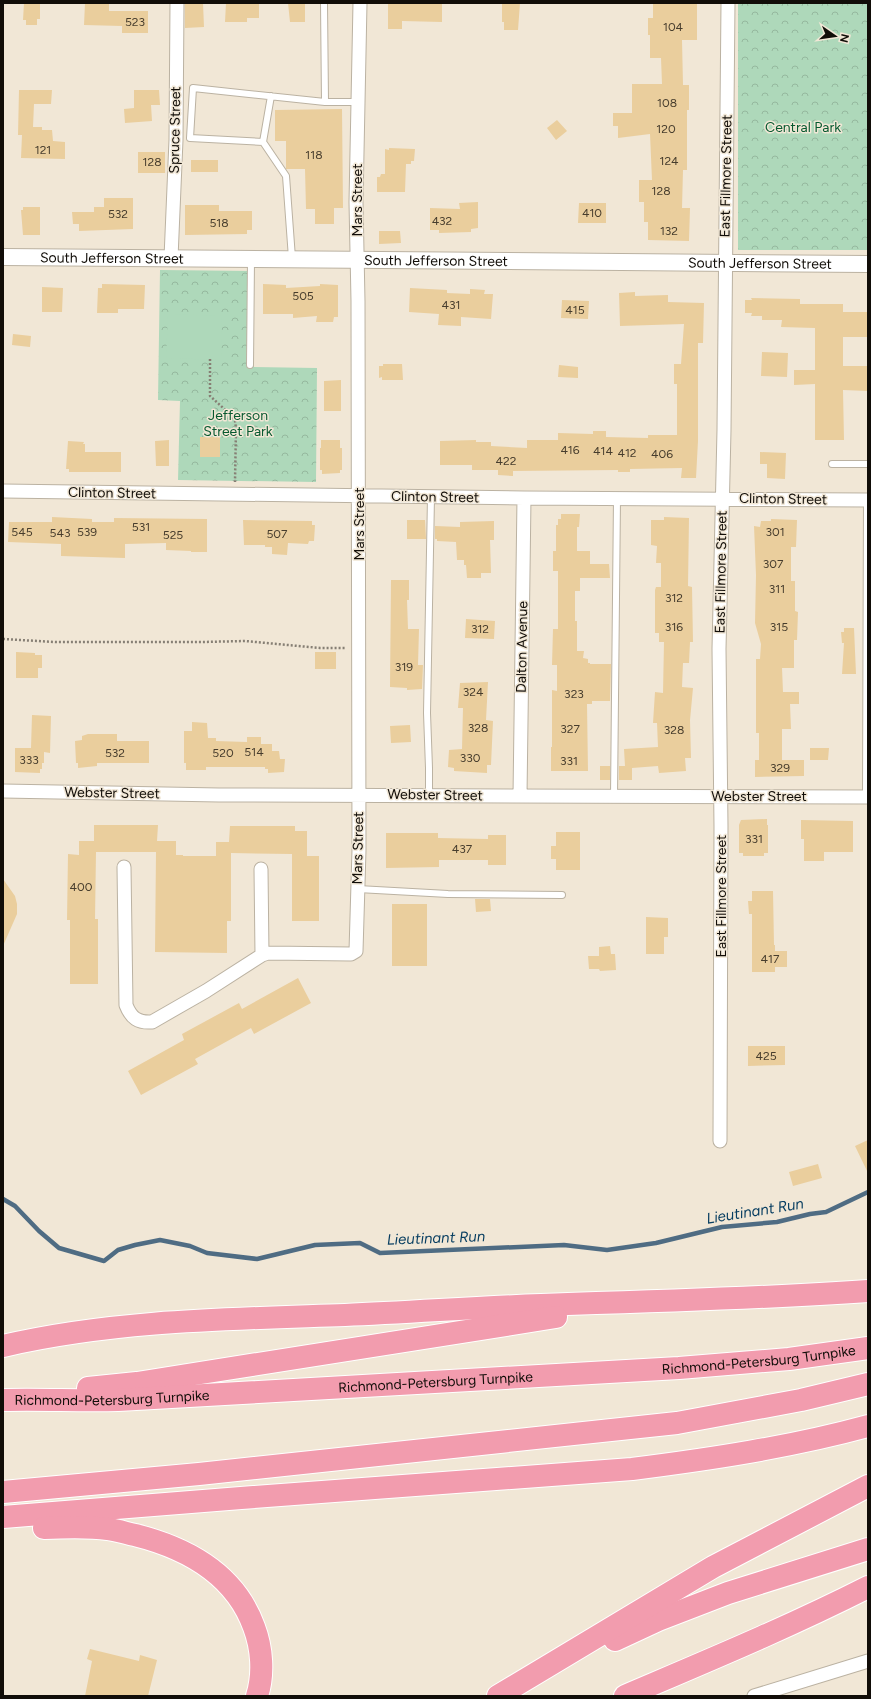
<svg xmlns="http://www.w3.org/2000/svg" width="871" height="1699" viewBox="0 0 871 1699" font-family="Figtree,sans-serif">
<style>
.park{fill:url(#park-crowns)}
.pitch{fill:#aed8ba}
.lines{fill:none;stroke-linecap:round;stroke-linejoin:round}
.stream{stroke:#4f6c83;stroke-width:4.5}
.building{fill:#eace9d}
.service-casing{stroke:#bbb2a2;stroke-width:8}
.minor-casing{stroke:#bbb2a2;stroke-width:15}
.tertiary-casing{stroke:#bbb2a2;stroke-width:18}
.motorway-casing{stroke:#fff;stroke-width:24}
.path{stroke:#867f74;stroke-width:2.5;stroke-dasharray:2 2;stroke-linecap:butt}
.service{stroke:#fff;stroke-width:6}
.minor{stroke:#fff;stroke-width:13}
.tertiary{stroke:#fff;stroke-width:16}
.motorway{stroke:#f29cae;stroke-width:22}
.labels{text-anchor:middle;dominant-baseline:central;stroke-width:3;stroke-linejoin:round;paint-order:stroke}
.number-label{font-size:12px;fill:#473d2d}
.park-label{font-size:14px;fill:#06592f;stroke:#f1e7d6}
.street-label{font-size:14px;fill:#110d08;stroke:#f1e7d6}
.water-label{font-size:15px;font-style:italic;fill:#083e61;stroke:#f1e7d6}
</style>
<defs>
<pattern id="park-crowns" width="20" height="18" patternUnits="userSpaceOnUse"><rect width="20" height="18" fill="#aed8ba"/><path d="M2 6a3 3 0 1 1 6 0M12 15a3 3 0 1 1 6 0" fill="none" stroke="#95b89e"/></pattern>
</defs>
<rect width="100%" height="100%" fill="#f1e7d6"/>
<path class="park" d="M738 3H868V250H738Z
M160 270 254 271V367L317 368 316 482 178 480 180 401 158 400Z"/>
<path class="pitch" d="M168 314 222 316 221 360 166 358Z"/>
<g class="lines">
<path class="stream" d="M3 1199 15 1206 39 1231 59 1248 104 1261 118 1250 135 1245 160 1240 190 1246 207 1253 257 1259 315 1245 360 1243 380 1253 564 1245 607 1250 656 1243 722 1227 777 1222 810 1214 826 1212 868 1192"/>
</g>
<path class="building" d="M24 3 40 4V19H37V25H26V20H23Z
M85 3 109 4V11H148V33H122V26L84 25Z
M185 3H203L204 27 185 28Z
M226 3H259V18H247V22H225Z
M288 3H305V22H290Z
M388 3H442V22L402 21V29H388Z
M502 3H520L518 30H504V22H502Z
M653 3H697V40H682L683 85H689V110H687V170H683L682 208H690L689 241 648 240V222H644V202H639V180H652L650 134 618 138V126H613V113H632V84H662L661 58H650V35H648V18H653Z
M19 90H52L51 104H34L33 127H42V130H52L53 141 65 142V159L21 158 22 135H18Z
M134 90H159L160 105H151L152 121 125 123 124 109 134 108Z
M342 109 343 208H334V224H315V209H306L305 169H286V141H275V110Z
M557 120 567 131 556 140 547 128Z
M389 148 415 149 414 161H411V164H406L405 192H377V177H380L381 174H385V149L389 150Z
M138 152H165V173H138Z
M191 160H218V172H191Z
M104 198H133V229L79 231V224H73L72 212H94V207H104Z
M478 202V228L471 229V232L439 233V230H430V208L460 209 459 203Z
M579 203H606V223H578Z
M185 205H219V211H252V230H247V234L185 235Z
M23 207H40V235H23L21 210H23Z
M379 231H400L401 243 379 244Z
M102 284 145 285 144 309H118V313H97L98 288H102Z
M263 284 286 285V288L320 286V284L338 285V317H334L333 322H316L317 316 293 318V314H263Z
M42 287 63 288 62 312H42Z
M410 288 447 290V293L470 294V289L485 290 484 294H493L491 319 461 317V326L438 325 439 314 409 312Z
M635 292V296L668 295V302L704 303 703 343H698V441L696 478H681L682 468 630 469V472H618V470L513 471V476L498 475V470H472V465H440V441L476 440V442H491V446L527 448V440H558V433L593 434V431H606V437L648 438V435H677V384H674V364H681L684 324 620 326 619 293Z
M751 298 800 299V304H843V312H868V337H843V366H868V391L843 390 844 440H815V384L794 385V370H815V328L781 327 782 320H762V316H751L752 313H745V300H752Z
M562 300 589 301 588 319 561 318Z
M13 334 31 336 30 347 12 345Z
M762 352 788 353 787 377 761 376Z
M383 364H402L403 380H382V377L379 378V366H383Z
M559 365 578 367V378L558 377Z
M341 380V411H324V381Z
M200 437H220V457H200Z
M169 440V466H156L155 441Z
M321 440H340V448H342V470H340V473L322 474V470H320V448H321Z
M68 441 84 442 83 444H85V452H121V472H69V469H66Z
M760 452 786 453 785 479 767 478V464H760Z
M561 514H580L579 527H577V551H590V564H609L610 578H580V591H575V621H577V651H584L583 658 588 659V663H590V664H611L610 701H592V704H587L588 771H551V747H552V690L557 691V665H552L553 629H558V571H553V551H556V525H558V519H561Z
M52 517 92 519V522H114V518L207 519V552H191V551L166 550V543L125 544V558L61 556V544L8 542 9 522H52Z
M664 517 689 518 688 586 692 587 693 642H690L689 663H683L682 687 693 688 690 720 691 758H685L686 771 659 773 658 766 632 768V780H619V766H625L624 749 658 747 657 723H653L655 692 663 693 664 642H659V633H655V590L656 587H661V563H656L657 546 651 545V520H664Z
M771 519 797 520 796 547H791V581H795V611L798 612 797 640H794V668H782L783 692H799V704H790L791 729H782V760H804V776L755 777V760H759V733H756V659H760L761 644 755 623 756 575 754 526 760 527 761 521H771Z
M243 520 312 521V525H315L314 541H309L308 544 288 543 287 555 272 554V547H265V545H244Z
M407 520H425L426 539H407Z
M494 521V540H490L491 573H481V578H467L466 565H464V560H457L456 542 437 541V539H435V526L460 527V522Z
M391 580H409V600H407L408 629H419L418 665H423L422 689 407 690V688L390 687Z
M466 619 495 621 494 639 465 638Z
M844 628H854L856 674H842L844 643H842L841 632H844Z
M16 652 35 653V655H42V668H38V678H16Z
M315 652H336V669H315Z
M488 682 486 720 493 721 491 765H487V773L454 771V768L448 767 449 750 462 749 463 708H458L460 683Z
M32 715 51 716 50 753 44 752V763H42V769H40V773L15 772V748H31Z
M192 722 207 723 208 738H216V741L247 742V737H261V744H272V751H279L280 759H285L284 772 268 773V769H265V767H206V770H186V763H184V731H192Z
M410 725 411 742 391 743 390 726Z
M88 734H117V741H149V763H97V766L78 768V763H76L75 741 82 740V736Z
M810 748H829L828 760H810Z
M600 766H610V780H600Z
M767 819V825H768V853H764V856H743V853H739V825L741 820Z
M801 820 853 821V852H824V861H804V839H801Z
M94 825H158L157 841H176V855H183V856H216V842H229L230 826H295V831H307V856H319V921H292V854L231 853V921H227V953L155 952 156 852H96L95 919H98V984H70V920H67L68 854 79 855V841H94Z
M556 832H580V870H556V859H551V846H556Z
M386 833H438V838L488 839V835H506V865H488V860H439V867L386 868Z
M3 879 15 896 17 904V914L3 946Z
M752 891H773L774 945H775V951H787V967H775V972H752V914H749L748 901H752Z
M475 899H490L491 911 476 912Z
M392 904H427V966H392Z
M646 917 668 918V937H664V954H646Z
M610 946 611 954H615L616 970 600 971 599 969H589L588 956H599V947Z
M298 978 311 1003 254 1034 251 1028 195 1059 198 1064 141 1095 128 1071 184 1040 182 1034 239 1003 242 1009Z
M748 1046H785V1065L748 1066Z
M868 1140V1173L855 1146Z
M818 1164 822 1178 793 1186 789 1172Z
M90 1649 139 1661 140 1655 157 1660 148 1696H85L92 1661 87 1659Z"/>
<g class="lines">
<defs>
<path id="service" d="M324 3 325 102H358
M271 96 263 142 286 176 292 258
M263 142 190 138 193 88 325 102
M250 365 251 260
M832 464H868
M429 795V768L427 713 431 497
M866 796 867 500
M614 797 617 498
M358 889 448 894 562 895"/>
<path id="minor" d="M171 258 176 140 177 3
M3 491 524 498 868 500
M3 791 219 795 868 797
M520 796 524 498
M124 867 126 1005C131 1018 138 1023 152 1022L206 991 262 955 261 869
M262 955 268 953 351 954 356 951 359 850 358 301 356 202 360 3
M720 1141 721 826 719 649 724 430 728 3
M754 1696 868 1661"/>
<g id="tertiary">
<path id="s1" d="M3 257 868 264"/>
</g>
<g id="motorway">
<path d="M3 1346C115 1320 231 1319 345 1315 419 1312 493 1306 568 1304 668 1301 768 1298 868 1291"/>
<path d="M88 1388 137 1383 556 1317"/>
<path id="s2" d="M3 1400C41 1399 80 1401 118 1400L679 1368 789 1359 868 1348"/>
<path d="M3 1492 199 1474 677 1423 801 1400 868 1384"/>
<path d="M3 1517 241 1498 632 1469C711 1459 791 1447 868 1426"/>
<path d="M44 1528C65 1527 87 1526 108 1529 117 1530 126 1533 135 1535 187 1548 235 1574 254 1627 262 1648 264 1674 257 1696"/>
<path d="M615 1640 658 1620 728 1593 868 1549"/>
<path d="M498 1696 713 1567 868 1486"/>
<path d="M625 1696C707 1661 789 1627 868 1587"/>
</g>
</defs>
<use href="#service" class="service-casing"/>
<use href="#minor" class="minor-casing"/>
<use href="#tertiary" class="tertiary-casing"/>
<use href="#motorway" class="motorway-casing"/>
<path class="path" d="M210 359V396L231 415 235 421 236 428 235 482
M3 639 55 642H203L245 641 320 648H346"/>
<use href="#service" class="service"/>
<use href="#minor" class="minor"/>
<use href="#tertiary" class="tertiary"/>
<use href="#motorway" class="motorway"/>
</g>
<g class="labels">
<g class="number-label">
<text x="135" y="22">523</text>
<text x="673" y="27">104</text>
<text x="667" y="103">108</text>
<text x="666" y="129">120</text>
<text x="43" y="150">121</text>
<text x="314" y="155">118</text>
<text x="669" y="161">124</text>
<text x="152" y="162">128</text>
<text x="661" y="191">128</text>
<text x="592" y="213">410</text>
<text x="118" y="214">532</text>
<text x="442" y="221">432</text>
<text x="219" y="223">518</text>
<text x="669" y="231">132</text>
<text x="303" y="296">505</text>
<text x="451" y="305">431</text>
<text x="575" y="310">415</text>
<text x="570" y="450">416</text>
<text x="603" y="451">414</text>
<text x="627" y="453">412</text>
<text x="662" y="454">406</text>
<text x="506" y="461">422</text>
<text x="141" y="527">531</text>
<text x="22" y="532">545</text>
<text x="87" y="532">539</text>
<text x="775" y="532">301</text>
<text x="60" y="533">543</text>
<text x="277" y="534">507</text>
<text x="173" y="535">525</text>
<text x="773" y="564">307</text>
<text x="777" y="589">311</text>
<text x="674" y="598">312</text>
<text x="674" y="627">316</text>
<text x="779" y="627">315</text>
<text x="480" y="629">312</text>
<text x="404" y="667">319</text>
<text x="473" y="692">324</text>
<text x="574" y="694">323</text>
<text x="478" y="728">328</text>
<text x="570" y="729">327</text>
<text x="674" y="730">328</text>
<text x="254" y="752">514</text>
<text x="115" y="753">532</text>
<text x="223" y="753">520</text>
<text x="470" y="758">330</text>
<text x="29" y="760">333</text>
<text x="569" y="761">331</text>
<text x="780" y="768">329</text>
<text x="754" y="839">331</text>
<text x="462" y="849">437</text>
<text x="81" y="887">400</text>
<text x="770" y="959">417</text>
<text x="766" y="1056">425</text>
</g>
<g class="park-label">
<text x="803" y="127">Central Park</text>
<text x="238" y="415">Jefferson<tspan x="238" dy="16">Street Park</tspan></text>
</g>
<g class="street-label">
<text transform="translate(175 130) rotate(-89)">Spruce Street</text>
<text transform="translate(726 176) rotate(-89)">East Fillmore Street</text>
<text transform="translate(357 200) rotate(-90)">Mars Street</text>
<text stroke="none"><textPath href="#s1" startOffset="109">South Jefferson Street</textPath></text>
<text stroke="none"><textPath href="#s1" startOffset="433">South Jefferson Street</textPath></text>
<text stroke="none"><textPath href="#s1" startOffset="757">South Jefferson Street</textPath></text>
<text transform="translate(112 493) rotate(1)">Clinton Street</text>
<text transform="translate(435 497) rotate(1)">Clinton Street</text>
<text transform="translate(783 499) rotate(1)">Clinton Street</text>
<text transform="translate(359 524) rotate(-90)">Mars Street</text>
<text transform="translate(721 572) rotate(-89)">East Fillmore Street</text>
<text transform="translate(522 647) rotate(-89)">Dalton Avenue</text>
<text transform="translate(112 793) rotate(1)">Webster Street</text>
<text transform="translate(435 795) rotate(1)">Webster Street</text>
<text x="759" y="796">Webster Street</text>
<text transform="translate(358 848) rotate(-89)">Mars Street</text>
<text transform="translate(721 896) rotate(-90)">East Fillmore Street</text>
<text stroke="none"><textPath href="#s2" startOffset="757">Richmond-Petersburg Turnpike</textPath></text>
<text stroke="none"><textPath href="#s2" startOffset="433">Richmond-Petersburg Turnpike</textPath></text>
<text stroke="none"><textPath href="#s2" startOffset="109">Richmond-Petersburg Turnpike</textPath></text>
</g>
<g class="water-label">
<text transform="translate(755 1211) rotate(-9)">Lieutinant Run</text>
<text transform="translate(436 1238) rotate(-2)">Lieutinant Run</text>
</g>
</g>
<rect width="871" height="1699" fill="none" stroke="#110d08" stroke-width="8"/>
<g transform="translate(835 36) rotate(103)" stroke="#f1e7d6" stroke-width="3" paint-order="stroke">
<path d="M0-3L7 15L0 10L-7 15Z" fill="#110d08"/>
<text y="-6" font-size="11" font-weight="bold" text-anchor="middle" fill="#110d08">N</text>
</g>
</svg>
